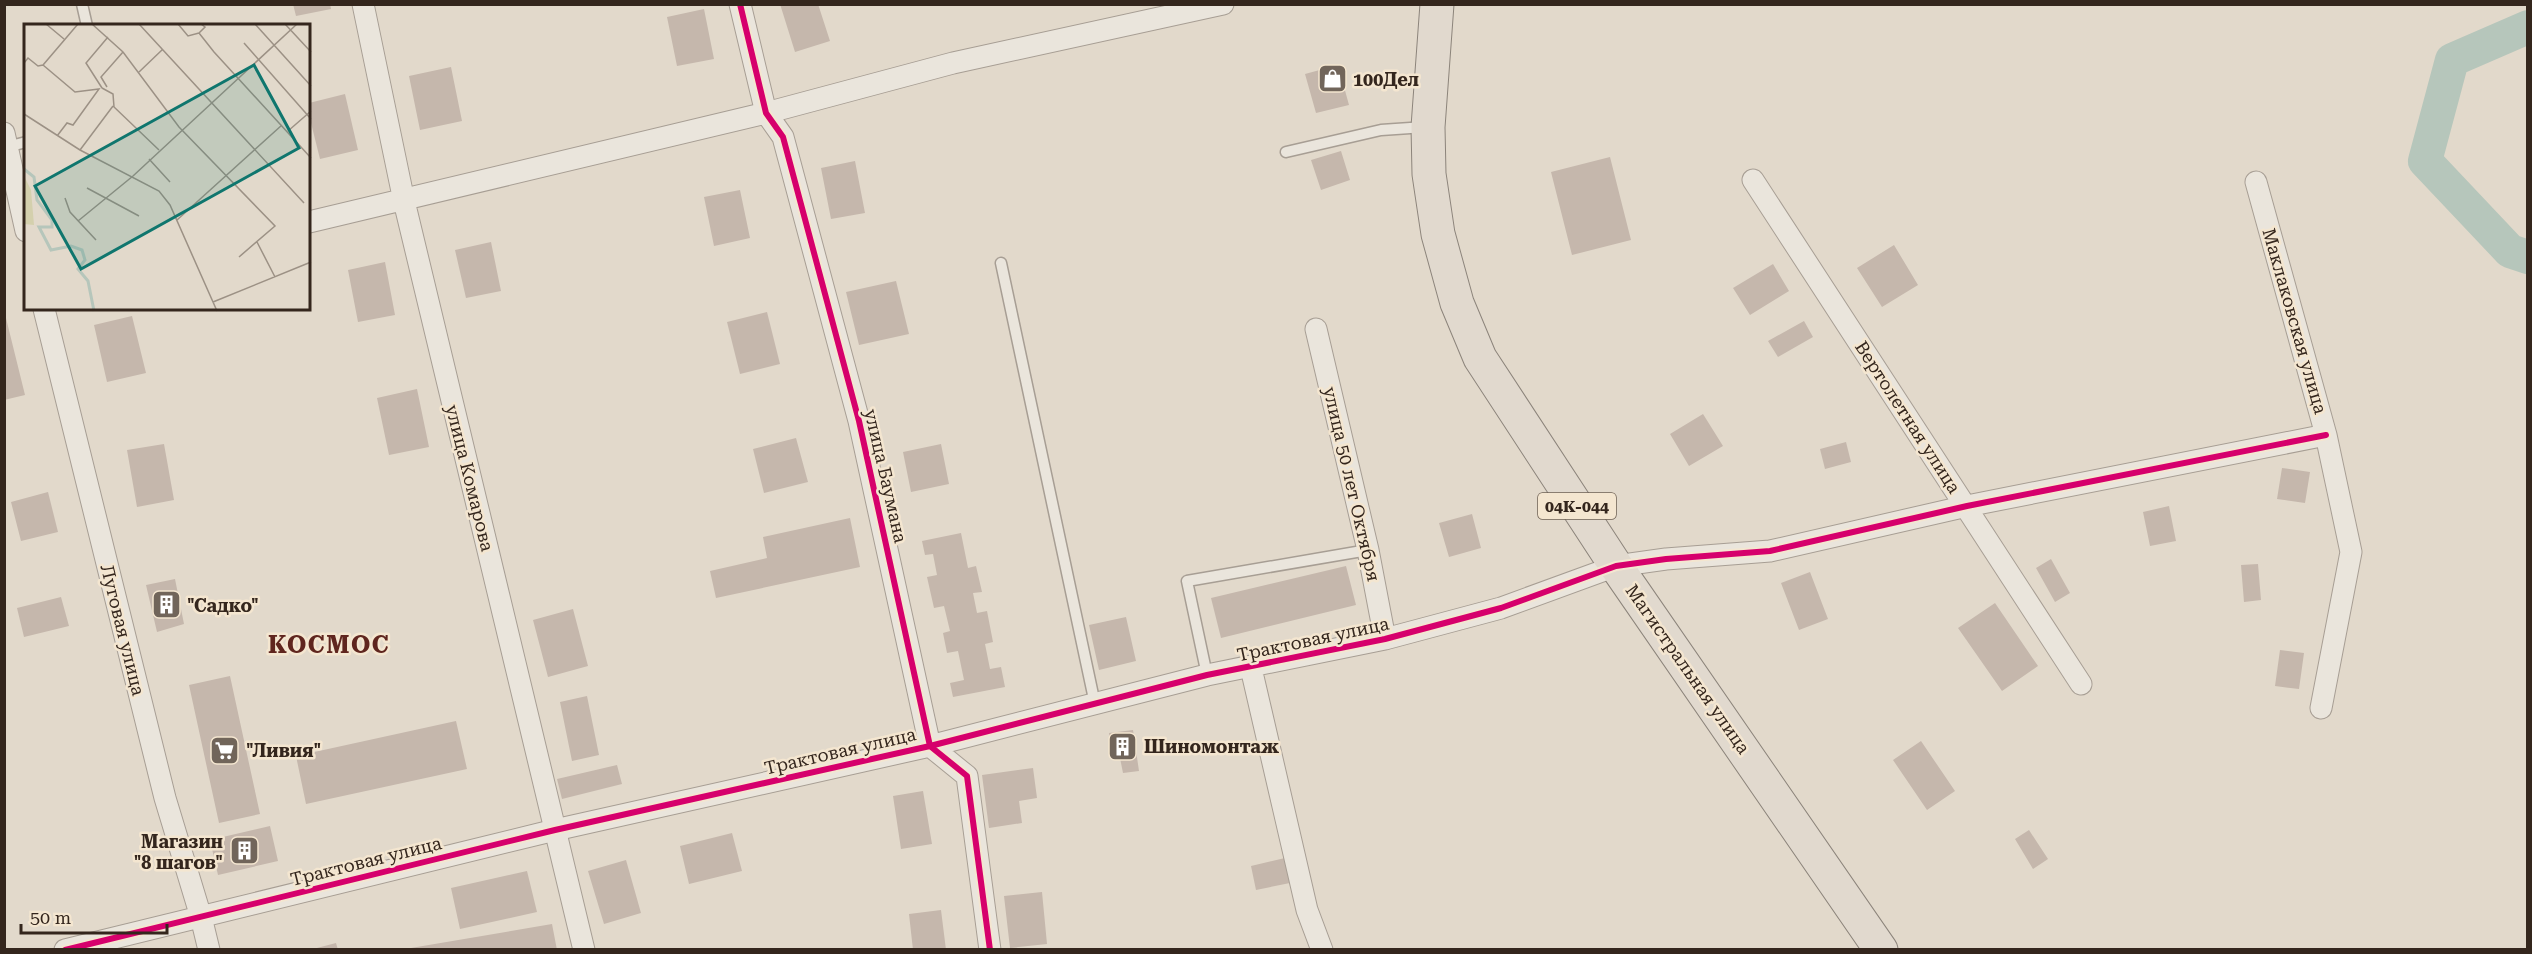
<svg xmlns="http://www.w3.org/2000/svg" width="2532" height="954" viewBox="0 0 2532 954" font-family="'Roboto Serif',serif">
<style>
.lines{fill:none;stroke-linecap:round;stroke-linejoin:round}
.river{stroke:#b6c6bb;stroke-width:34}
.building{fill:#c5b7ac}
.lane-casing{stroke:#a79e94;stroke-width:13}
.street-casing{stroke:#a79e94;stroke-width:23}
.primary-casing{stroke:#8c847b;stroke-width:35}
.lane{stroke:#eae5dc;stroke-width:10}
.street{stroke:#eae5dc;stroke-width:21}
.primary{stroke:#e1d9ce;stroke-width:33}
.cycleway-casing{stroke:#f4e6d0;stroke-width:10}
.cycleway{stroke:#d6006c;stroke-width:6}
.labels{text-anchor:middle;dominant-baseline:central;stroke-width:5;stroke-linejoin:round;paint-order:stroke}
.shield{fill:#f4e6d0;stroke:#6e6053;stroke-width:1.5}
.shield-label{font-size:16px;font-weight:bold;fill:#34261d}
.poi-label{font-size:18px;font-weight:bold;fill:#34261d;stroke:#f4e6d0;text-anchor:start}
.street-label{font-size:18px;fill:#34261d;stroke:#f4e6d0}
.district-label{font-size:24px;font-weight:bold;letter-spacing:1.5px;fill:#5f251e;stroke:#f4e6d0}
.inset-river{fill:none;stroke:#b6c6bb;stroke-width:3}
.inset-road{fill:none;stroke:#9c9185;stroke-width:1.5}
.view{fill:#0f766e;fill-opacity:0.15;stroke:#0f766e;stroke-width:3}
.inset-edge{fill:none;stroke:#34261d;stroke-width:3}
</style>
<rect width="100%" height="100%" fill="#e2d9cb"/>
<g class="lines">
<path class="river" d="M2528 27 2452 60 2425 161 2510 251 2528 257"/>
</g>
<path class="building" d="M293 4H330L331 9 296 16Z
M780 4H818L830 41 795 52Z
M704 9 714 59 677 66 667 17Z
M1338 65 1349 105 1316 113 1305 74Z
M451 67 462 121 420 130 409 76Z
M345 94 358 150 320 159 309 115V103Z
M1341 151 1350 180 1321 190 1311 160Z
M1610 157 1631 240 1572 255 1551 172Z
M855 161 865 213 831 219 821 168Z
M740 190 750 238 714 246 704 197Z
M491 242 501 291 466 298 455 250Z
M1894 245 1918 285 1882 307 1857 268Z
M385 262 395 315 358 322 348 270Z
M1773 264 1789 291 1750 315 1733 288Z
M896 281 909 334 859 345 846 292Z
M4 310 25 395 4 400Z
M767 312 780 364 740 374 727 322Z
M132 316 146 373 107 382 94 325Z
M1804 321 1813 337 1778 357 1768 341Z
M417 389 429 447 389 455 377 398Z
M1703 414 1723 446 1689 466 1670 434Z
M796 438 808 482 764 493 753 449Z
M1846 442 1851 462 1825 469 1820 449Z
M164 444 174 500 137 507 127 450Z
M941 444 949 484 911 492 903 452Z
M2282 468 2310 472 2305 503 2277 499Z
M48 492 58 532 21 541 11 502Z
M2169 506 2176 541 2150 546 2143 512Z
M1472 514 1481 548 1449 557 1439 523Z
M850 518 860 567 716 598 710 571 767 558 763 537Z
M961 533 968 568 976 566 982 592 973 593 977 613 987 611 993 642 985 644 990 669 1001 667 1005 687 953 697 950 683 964 680 958 651 947 653 943 633 950 631 944 606 934 608 927 577 937 575 933 554 925 555 922 541Z
M2051 559 2070 593 2055 602 2036 568Z
M2258 564 2261 600 2244 602 2241 565Z
M1346 566 1356 605 1221 638 1211 598Z
M1810 572 1828 619 1799 630 1781 583Z
M175 579 184 624 157 632 146 585Z
M61 597 69 626 24 637 17 608Z
M1995 603 2038 666 2002 691 1958 628Z
M573 609 588 666 548 677 533 620Z
M1126 617 1136 661 1099 670 1089 625Z
M2280 650 2304 653 2299 689 2275 686Z
M230 676 260 814 219 823 189 685Z
M587 696 599 755 572 761 560 702Z
M456 721 467 769 306 804 296 756Z
M1133 730 1139 771 1123 773 1120 758 1112 759 1109 733Z
M1921 741 1955 791 1927 810 1893 760Z
M617 765 622 784 562 799 557 779Z
M1033 768 1037 798 1019 801 1022 823 989 828 982 775Z
M923 791 932 844 901 849 893 796Z
M270 826 278 861 218 875 210 840Z
M2029 830 2048 859 2033 869 2015 839Z
M732 833 742 871 689 884 680 846Z
M1285 858 1290 883 1256 890 1251 866Z
M626 860 641 913 604 924 588 871Z
M527 871 537 912 460 929 451 888Z
M1042 892 1047 944 1010 948 1004 896Z
M941 910 946 950H913L909 914Z
M552 924 557 950H411V948Z
M336 943 338 950H313V949Z"/>
<g class="lines">
<defs>
<path id="lane" d="M82 4 87 26
M7 147 26 142
M1286 152 1381 130 1425 127
M1001 263 1095 704
M1207 675 1187 581 1368 550"/>
<path id="street" d="M363 4 404 201 584 950
M740 4 766 113 783 137 859 421 930 746 967 776 990 950
M4 133 26 231
M1753 180 2081 684
M2256 182 2326 435 2351 552 2321 708
M309 222 766 113 953 63 1223 4
M44 309 165 798 201 917 209 950
M1316 329 1368 550 1385 639
M1251 668 1307 910 1322 950
M65 950 555 830 930 746 1207 675 1385 639 1501 608 1616 566 1666 559 1770 551 1967 506 2326 435"/>
<path id="primary" d="M1437 4 1428 127 1429 174 1438 234 1457 303 1480 358 1616 566 1881 950"/>
</defs>
<use href="#lane" class="lane-casing"/>
<use href="#street" class="street-casing"/>
<use href="#primary" class="primary-casing"/>
<use href="#lane" class="lane"/>
<use href="#street" class="street"/>
<use href="#primary" class="primary"/>
<defs>
<path id="cycleway" d="M740 4 766 113 783 137 859 421 930 746 967 776 990 950
M65 950 555 830 930 746 1207 675 1385 639 1501 608 1616 566 1666 559 1770 551 1967 506 2326 435"/>
</defs>
<use href="#cycleway" class="cycleway-casing"/>
<use href="#cycleway" class="cycleway"/>
</g>
<defs>
<symbol id="shop-square" viewBox="-11 -11 22 22"><rect x="-9" y="-9" width="18" height="18" rx="4" fill="#71655a" stroke="#f4e6d0"/><path d="M-5-2.5h2.3a2.7 3.5 0 0 1 5.4 0H5L5.5 6h-11ZM-1.5-2.5h3a1.5 2.3 0 0 0-3 0Z" fill="#fff"/></symbol>
<symbol id="building-square" viewBox="-11 -11 22 22"><rect x="-9" y="-9" width="18" height="18" rx="4" fill="#71655a" stroke="#f4e6d0"/><path d="M-4-6H4V6H1V3H-1V6H-4ZM-2.5-4.3h1.7v1.8h-1.7ZM.8-4.3h1.7v1.8H.8ZM-2.5-1h1.7V.8h-1.7ZM.8-1h1.7V.8H.8Z" fill="#fff"/></symbol>
<symbol id="supermarket-square" viewBox="-11 -11 22 22"><rect x="-9" y="-9" width="18" height="18" rx="4" fill="#71655a" stroke="#f4e6d0"/><path d="M-6-5.5h2.5l.6 2H6L4.5 2H-2.5L-4.4-4H-6ZM-1.5 3.2a1.3 1.3 0 1 0 .1 0ZM3 3.2a1.3 1.3 0 1 0 .1 0Z" fill="#fff"/></symbol>
</defs>
<g fill-rule="evenodd">
<use href="#shop-square" x="1316" y="62" width="33" height="33"/>
<use href="#building-square" x="150" y="588" width="33" height="33"/>
<use href="#building-square" x="1106" y="730" width="33" height="33"/>
<use href="#supermarket-square" x="208" y="734" width="33" height="33"/>
<use href="#building-square" x="228" y="834" width="33" height="33"/>
</g>
<g class="labels">
<rect class="shield" x="1538" y="493" width="78" height="26" rx="4.5"/>
<g class="shield-label">
<text x="1577" y="506">04К-044</text>
</g>
<g class="poi-label">
<text x="1353" y="79">100Дел</text>
<text x="187" y="605">"Садко"</text>
<text x="1144" y="746">Шиномонтаж</text>
<text x="246" y="750">"Ливия"</text>
<text x="223" y="841" text-anchor="end">Магазин<tspan x="223" dy="21">"8 шагов"</tspan></text>
</g>
<g class="street-label">
<text transform="translate(2295 321) rotate(74)">Маклаковская улица</text>
<text transform="translate(1908 417) rotate(57)">Вертолетная улица</text>
<text transform="translate(886 476) rotate(77)">улица Баумана</text>
<text transform="translate(470 478) rotate(76)">улица Комарова</text>
<text transform="translate(1352 484) rotate(77)">улица 50 лет Октября</text>
<text transform="translate(123 630) rotate(76)">Луговая улица</text>
<text transform="translate(1313 639) rotate(-12)">Трактовая улица</text>
<text transform="translate(1688 669) rotate(55)">Магистральная улица</text>
<text transform="translate(840 751) rotate(-13)">Трактовая улица</text>
<text transform="translate(366 861) rotate(-14)">Трактовая улица</text>
</g>
<g class="district-label">
<text x="329" y="645">КОСМОС</text>
</g>
</g>
<g transform="translate(24 24)">
<rect width="286" height="286" fill="#e2d9cb"/>
<path d="M0 152 7 166 10 201 0 200Z" fill="#d4d0ad"/>
<path class="inset-river" d="M0 145 10 153 13 176 28 196V203H15L27 226 47 222 58 226 61 236 54 245 64 257 70 287"/>
<path class="inset-road" d="M22 0 40 15M68 0 99 28 155 103 251 202 215 233M115 0 280 179M154 0 164 12 175 9M177 0 181 3 175 9 190 28 287 134M231 0 287 62M261 0 287 28M220 19 287 95M0 39 4 34 14 42 19 41 54 0M19 41 51 68 75 65 49 101 43 99 33 112M115 48 139 25M83 63 77 53 99 28M78 64 89 70 90 83 135 126M78 64 62 39 84 13M0 90 56 126 135 167 146 181 193 287M264 107 287 87M56 126 89 82M125 135 146 158M63 164 115 192M41 174 46 188 72 216M153 196 258 101M54 197 109 152 273 0M233 218 251 253M189 278 287 238"/>
<path class="view" d="M230 41 275 124 57 245 11 162Z"/>
<rect width="286" height="286" class="inset-edge"/>
</g>
<rect width="2532" height="954" fill="none" stroke="#34261d" stroke-width="12"/>
<path d="M21 924v9h146v-9" fill="none" stroke="#34261d" stroke-width="3"/>
<text x="30" y="924" font-size="18" fill="#34261d" stroke="#f4e6d0" stroke-width="4.5" paint-order="stroke">50 m</text>
</svg>
